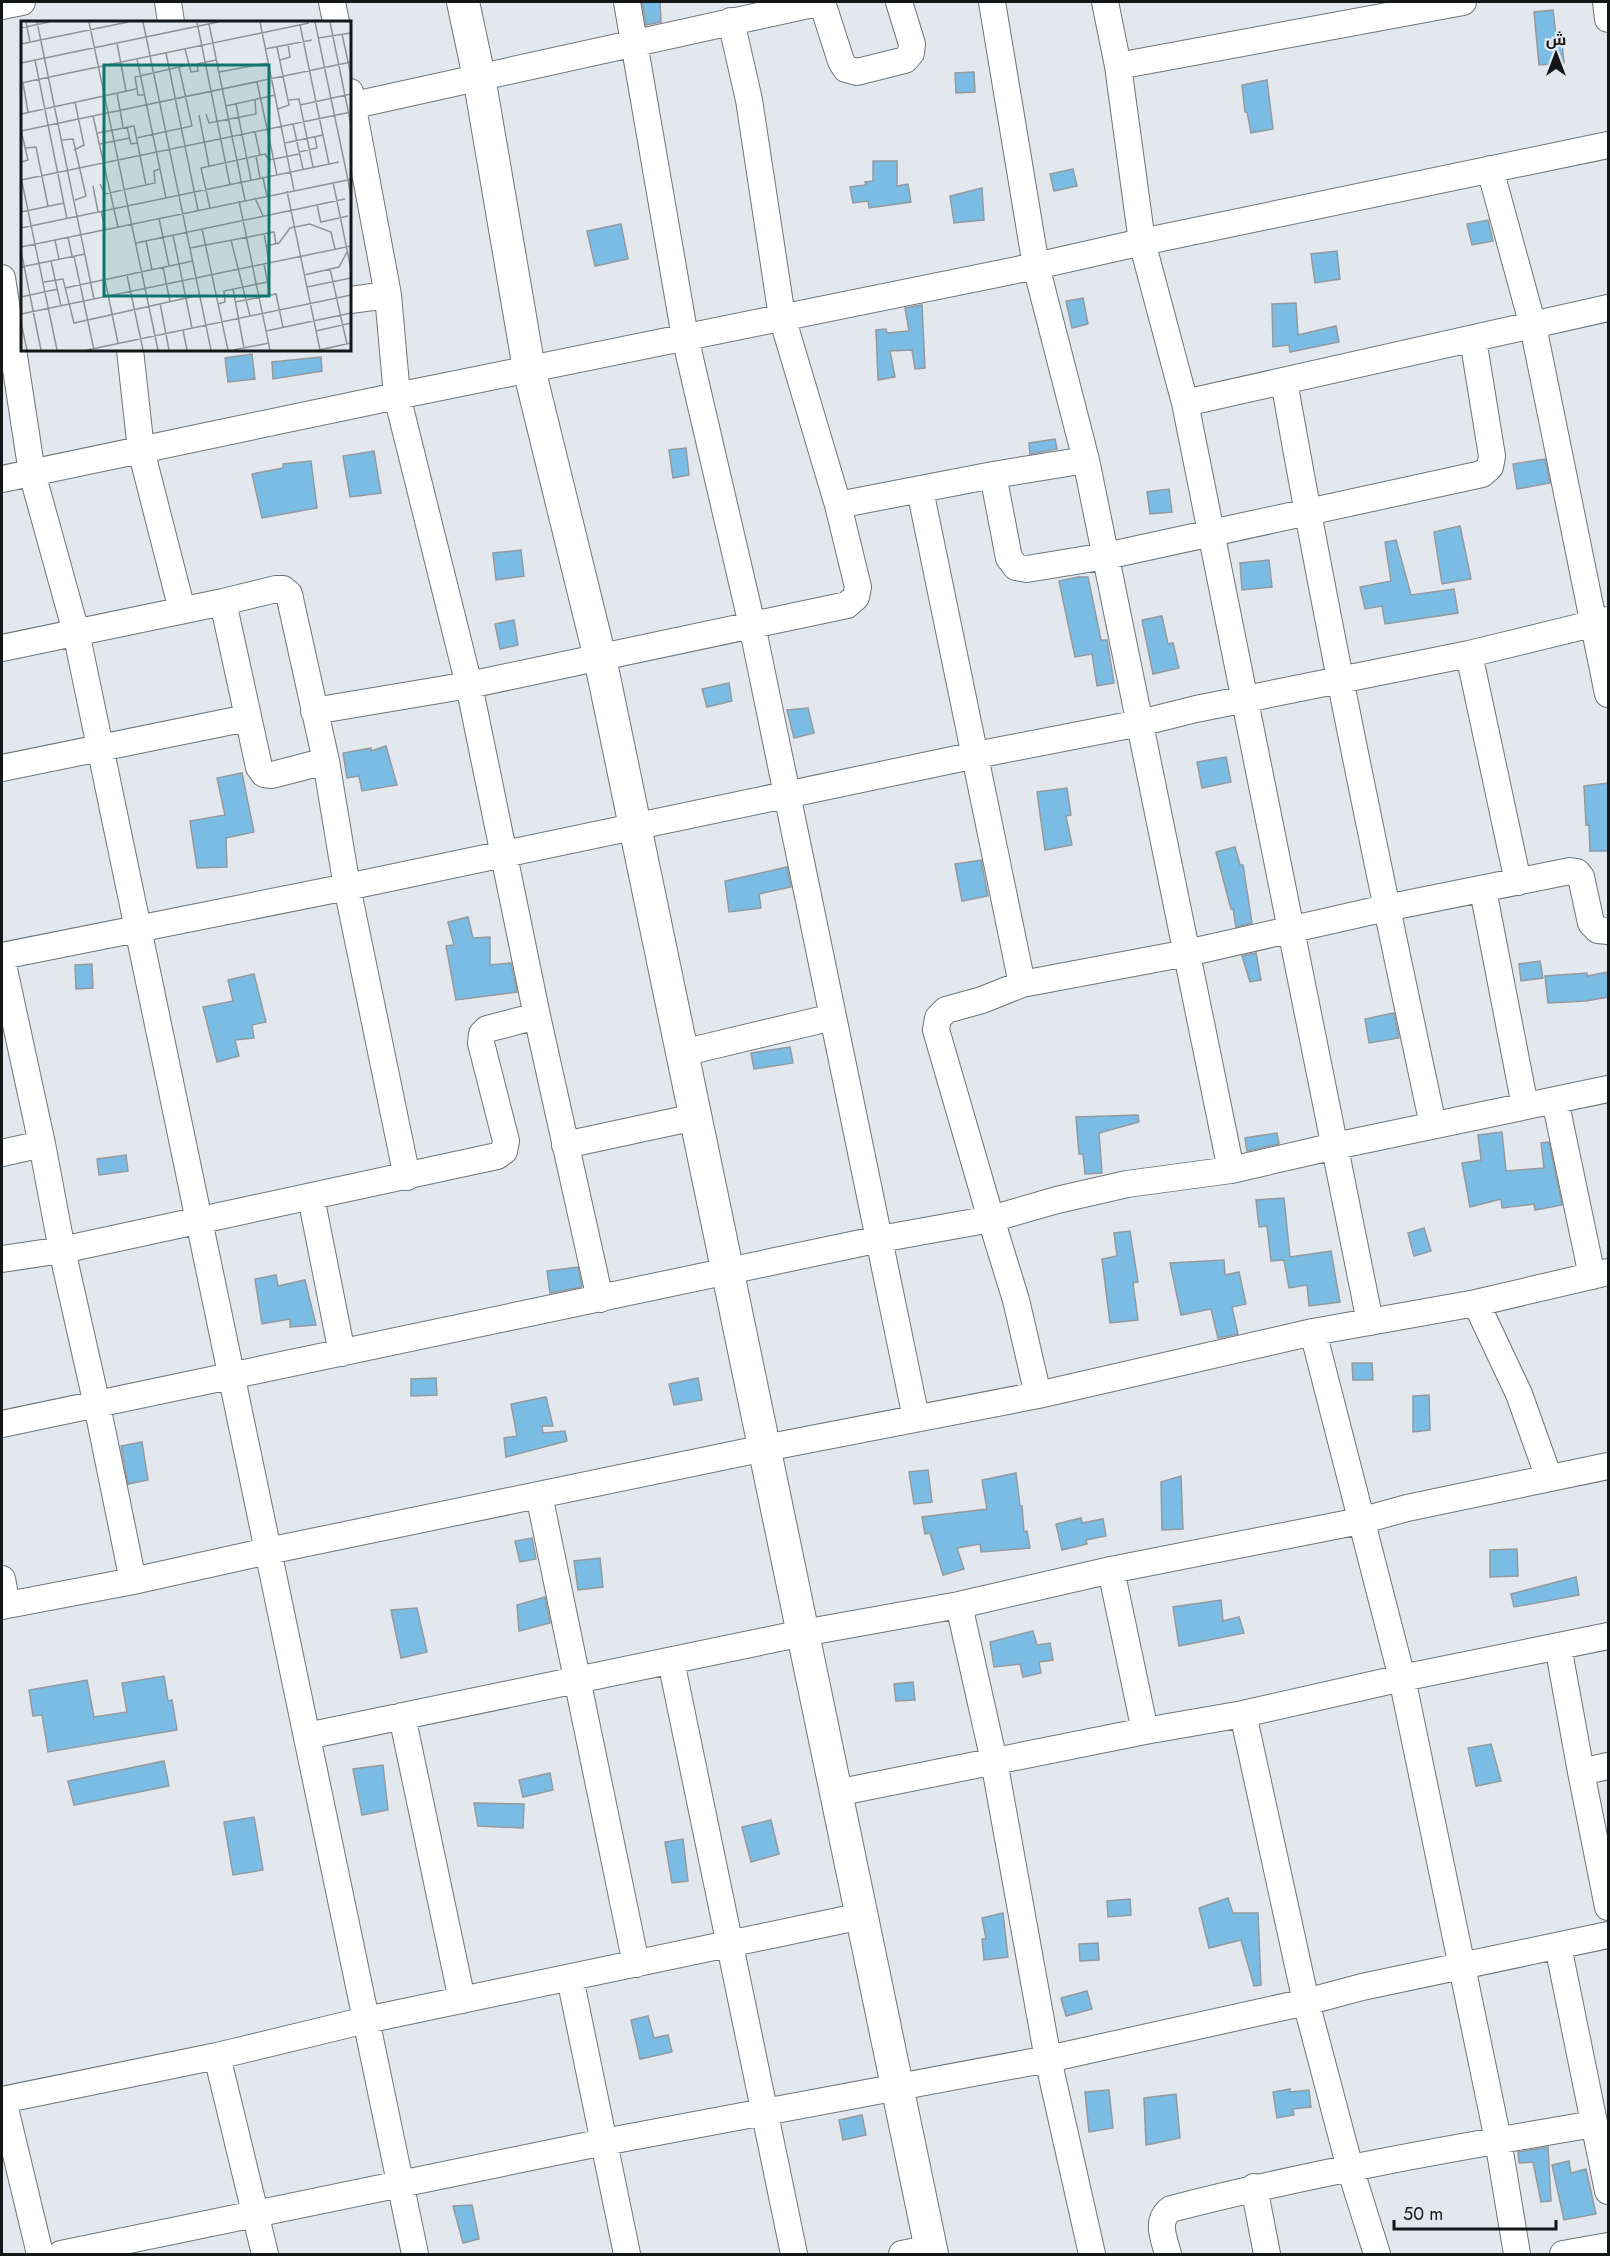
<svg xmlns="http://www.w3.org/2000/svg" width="1610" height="2256" viewBox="0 0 1610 2256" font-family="Jost,Cairo,sans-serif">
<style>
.building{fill:#7bbce4;stroke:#949a9e;stroke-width:1.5}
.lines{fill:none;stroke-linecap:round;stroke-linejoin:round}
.minor-casing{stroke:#6f7579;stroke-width:28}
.tertiary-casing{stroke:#6f7579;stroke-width:34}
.minor{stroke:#fff;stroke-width:26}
.tertiary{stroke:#fff;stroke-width:32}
.inset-road{fill:none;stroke:#909498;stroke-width:1.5}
.view{fill:#0f766e;fill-opacity:0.15;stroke:#0f766e;stroke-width:3}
.inset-edge{fill:none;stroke:#141718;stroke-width:3}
</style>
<rect width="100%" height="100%" fill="#e2e8ed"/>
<path class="building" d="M642 2H660L661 22 646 25Z
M1553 10 1556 35H1561L1564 63 1539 65 1534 12Z
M974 72 975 92 956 93 955 73Z
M1267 80 1273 129 1251 133 1247 112H1245L1242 85Z
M873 161H897V186L908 184 911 202 869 208 868 201 853 203 850 187 866 185 865 182 873 181Z
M1073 169 1077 186 1054 191 1050 174Z
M982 188 984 220 954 223 950 196Z
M1488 220 1493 241 1472 245 1467 224Z
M621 224 628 259 595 266 587 231Z
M1337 251 1340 279 1315 283 1311 254Z
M1083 298 1088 324 1072 328 1066 301Z
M1296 303 1298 335 1336 326 1339 342 1290 352 1289 345 1273 347 1272 304Z
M922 305 925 368 915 369 912 350 890 351 895 377 878 380 876 330 886 329 887 333 909 331 905 308Z
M252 354 255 379 228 382 225 358Z
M321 357 322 371 273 379 272 362Z
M1055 439 1057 449 1030 454 1029 443Z
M686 448 689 475 673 478 669 450Z
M374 451 381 493 350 497 343 456Z
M1545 459 1550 483 1517 489 1513 464Z
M311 461 317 508 262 518 252 474 283 468V464Z
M1169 489 1172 512 1150 514 1147 492Z
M1460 526 1471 579 1442 584 1434 532Z
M1396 540 1411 595 1454 589 1458 613 1385 624 1382 606 1365 609 1360 587 1391 581 1385 542Z
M521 550 524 576 496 580 493 553Z
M1269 560 1272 587 1242 590 1240 563Z
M1078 577H1088L1101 640H1107L1114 683 1097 686 1092 654 1075 657 1059 581Z
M1162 616 1168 644 1173 643 1179 668 1153 674 1142 620Z
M514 620 518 645 500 649 495 624Z
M729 683 732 701 707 707 702 689Z
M808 708 814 733 794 738 787 710Z
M386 746 397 785 362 791 359 776 347 778 343 753 371 748V751Z
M1226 757 1231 782 1202 788 1197 762Z
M242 773 254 832 226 838 227 867 197 868 190 821 225 815 217 778Z
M1608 783V851H1590L1589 824 1586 825 1584 786Z
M1067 788 1071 815 1066 816 1072 845 1045 850 1037 792Z
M1235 847 1240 865H1243L1252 923 1236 927 1233 909H1231L1216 852Z
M981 860 988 896 962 901 955 864Z
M787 867 791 887 759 894 761 908 729 912 725 881Z
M468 917 473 938 490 937V965L511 963 517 992 456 1000 446 946 454 945 448 922Z
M1256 953 1261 980 1250 982 1242 956Z
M1540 961 1543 978 1521 981 1519 964Z
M92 964 93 988 76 989 75 965Z
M1608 972V997L1586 1001 1548 1003 1545 976 1587 973V976Z
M254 974 266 1022 252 1025 254 1038 235 1040 239 1056 217 1062 203 1007 233 1001 228 980Z
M1394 1013 1399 1038 1369 1043 1365 1019Z
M790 1047 793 1063 754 1069 751 1053Z
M1138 1115 1139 1122 1099 1133 1102 1173 1085 1174 1083 1154H1079L1076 1117Z
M1502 1132 1506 1171 1544 1168 1541 1143 1549 1142 1562 1205 1535 1210 1534 1204 1502 1208 1501 1199 1470 1207 1462 1163 1481 1160 1478 1135Z
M1277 1133 1279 1144 1247 1151 1245 1138Z
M126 1155 128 1171 99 1175 97 1159Z
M1284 1198 1290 1257 1331 1251 1340 1302 1309 1306 1307 1285 1289 1288 1284 1260 1271 1261 1267 1226 1259 1227 1256 1200Z
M1424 1228 1431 1251 1414 1256 1408 1233Z
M1130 1231 1138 1282 1133 1283 1138 1320 1110 1323 1102 1259 1117 1256 1114 1233Z
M1224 1260 1225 1275 1239 1272 1246 1304 1232 1307 1238 1334 1218 1338 1211 1309 1181 1315 1170 1263Z
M578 1267 582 1287 550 1293 547 1271Z
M276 1275 278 1286 305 1280 316 1325 290 1327V1319L262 1324 255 1279Z
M1352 1363H1372L1373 1380H1353Z
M436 1378 437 1395 411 1396V1379Z
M698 1378 702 1400 674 1405 669 1384Z
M1429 1395 1430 1430 1413 1432V1396Z
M546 1397 553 1426H542L543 1433 565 1431 567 1441 506 1457 504 1438 517 1436 511 1404Z
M142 1442 148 1480 128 1484 121 1446Z
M928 1470 932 1502 914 1504 909 1472Z
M1016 1473 1020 1506H1022L1024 1532 1027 1531 1030 1548 981 1552 980 1544 957 1548 964 1569 943 1575 930 1533 925 1534 922 1517 987 1509 982 1480Z
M1181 1476 1183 1529 1162 1530 1161 1482Z
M1081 1518 1082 1523 1103 1519 1106 1536 1086 1540 1087 1544 1062 1550 1056 1524Z
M532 1538 536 1559 520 1562 515 1541Z
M1517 1549 1518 1576 1490 1577V1550Z
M600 1558 603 1587 578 1590 574 1561Z
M1576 1577 1579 1595 1514 1607 1511 1594Z
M545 1597 550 1623 519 1631 517 1605Z
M1221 1600 1223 1621 1239 1617 1244 1633 1179 1646 1173 1607Z
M417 1608 427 1652 401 1658 391 1610Z
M1033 1631 1037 1645 1050 1643 1053 1660 1039 1662 1041 1673 1023 1677 1020 1664 994 1667 990 1642Z
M164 1676 168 1701 172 1700 177 1730 48 1752 42 1715 33 1716 29 1690 87 1680 94 1717 127 1712 122 1683Z
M913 1682 915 1700 896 1701 894 1684Z
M1491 1744 1501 1781 1476 1786 1468 1748Z
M164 1761 169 1786 74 1805 68 1781Z
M383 1765 388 1810 362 1815 353 1769Z
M550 1773 553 1790 523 1797 519 1780Z
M474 1803 524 1804 523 1828 478 1826Z
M254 1817 263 1870 233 1875 224 1822Z
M771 1820 779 1854 751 1862 742 1827Z
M683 1839 688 1881 672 1883 665 1842Z
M1228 1898 1233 1913H1258L1261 1985 1254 1986 1241 1940 1209 1948 1199 1908Z
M1130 1899 1131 1915 1108 1917 1107 1901Z
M1003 1913 1008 1957 984 1960 982 1939H986L982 1918Z
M1098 1943 1099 1960 1080 1961 1079 1944Z
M1087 1991 1092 2009 1066 2016 1061 1998Z
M648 2016 654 2038 668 2035 672 2052 640 2059 631 2020Z
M1290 2089V2092L1309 2090 1311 2107 1293 2109 1294 2115 1277 2118 1273 2092Z
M1109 2090 1113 2128 1089 2132 1085 2092Z
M1176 2094 1180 2138 1146 2145 1144 2098Z
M862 2115 866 2135 843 2140 839 2120Z
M1548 2147 1551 2201 1541 2202 1533 2162 1519 2163 1518 2152Z
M1569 2161 1571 2173 1586 2169 1596 2214 1564 2220 1552 2165Z
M472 2205 479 2239 463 2243 453 2206Z"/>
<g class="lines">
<defs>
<path id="minor" d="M168 2 171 22
M332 2 336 22
M627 2 685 337 752 625 916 1418
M822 2 841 61 846 69 857 72 905 60 911 53 912 44 899 2
M992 2 1036 266 1086 460 1231 1170
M1105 2 1118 66 1142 242 1185 403 1370 1322
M1606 2 1608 19
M2 6 22 2
M1118 66 1463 2
M350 92 388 295 397 396 469 685 537 1016 600 1299
M350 106 822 2
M1490 169 1533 326 1608 694
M2 278 32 473 76 632 415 2254
M350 300 388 295
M130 350 141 450 182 610
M1284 381C1328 630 1380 878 1433 1125
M1185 403 1608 308
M993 475 1009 558 1016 567 1027 569 1106 556 1482 474 1490 467 1492 456 1473 339
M2 479 397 396 1036 266 1142 242 1608 145
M920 490 1022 984
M838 505 993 475 1086 460
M223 602 259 767 264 774 272 775 326 761
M2 648 223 602 276 589H283L289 594 326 761 347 887 407 1177
M1469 654 1518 882
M314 711 469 685 847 605 856 597 858 587 838 505 782 317 749 100 731 21
M2 768 247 718
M1483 890 1525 1106
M2 956 347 887 976 755 1140 723 1196 709 1469 654 1608 620
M2 960 42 1144 62 1250 97 1405 133 1581
M682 1053 833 1017
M1555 1100 1592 1276
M565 1145 695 1117
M2 1153 42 1144
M311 1197 342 1353
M2 1259 62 1250 497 1156 504 1151 506 1141 481 1043 482 1034 487 1029 537 1016
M1476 1303 1519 1394 1549 1478
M1313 1332 1402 1678 1498 2140 1517 2254
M1038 1395 1016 1300 991 1219 936 1030 938 1018 946 1010 982 1000 1022 984 1187 953 1386 908 1570 871 1577 872 1581 877 1591 923 1598 930 1608 931
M2 1424 880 1239 991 1219 1057 1200 1127 1184 1231 1170 1335 1146 1608 1089
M539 1495 636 1964
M1111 1570 1145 1731
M2 1579 7 1605
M959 1605 994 1761 1048 2059 1092 2254
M2 1606 133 1581 268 1551 765 1448 1038 1395 1313 1332 1476 1303 1608 1272
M1558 1646 1581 1772 1608 1907
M671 1661 794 2254
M1243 1714 1306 2002 1350 2168 1377 2254
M402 1716 462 2000
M307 1736 803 1633 959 1605 1111 1570 1360 1521 1407 1508 1608 1466
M1581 1772 1608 1766
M836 1793 1145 1731 1243 1714 1402 1678 1608 1636
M1558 1946 1608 2191
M570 1978 627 2254
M217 2056 265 2254
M2 2100 217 2056 366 2020 862 1916
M3 2100 40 2254
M1254 2187 1267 2254
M61 2254 604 2142 1048 2059 1306 2002 1362 1987 1608 1935
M902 2254 931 2248
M1168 2254C1164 2238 1155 2221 1171 2209 1310 2173 1452 2148 1594 2124
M1563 2254 1608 2246"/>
<path id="tertiary" d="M463 2 479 77 529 369 600 658 932 2254"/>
</defs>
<use href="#minor" class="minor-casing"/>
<use href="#tertiary" class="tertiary-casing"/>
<use href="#minor" class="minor"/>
<use href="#tertiary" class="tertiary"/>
</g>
<g transform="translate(21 21)">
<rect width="330" height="330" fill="#e2e8ed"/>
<path class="inset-road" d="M5 1 9 21M16 1 73 278M68 1 137 329M122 1 190 329M176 1 209 164M239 1 273 169M294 1 327 159 330 158M309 1 330 104M188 3 224 179M279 4 308 143M0 7 28 1M321 13 330 54M297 17 330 12M96 22 105 70M0 23 107 1M256 26 268 84 257 88M164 28 170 51 177 50 176 43 195 39M244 28 291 19M145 32 177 189M116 38 145 177M14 39 46 198M259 39 269 36 267 23M0 42 197 1M198 51 247 42M236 61 256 154M0 62 288 2M2 62 7 91M96 72 102 106M123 74H117L114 56 167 44M268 79 278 78 292 146M215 83 230 159M279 84 330 73M205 85 254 74M0 93 115 68M185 93 188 102 235 93 234 79M178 94 188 145M72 95 97 206M272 103 282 148M106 106 110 123 117 122M0 109 7 139 0 141M0 110 330 41M234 111 239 134M77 112 113 105 125 164M115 117 171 105 158 46M41 119 52 118 65 175 54 179M264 122 302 114M79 123 109 117M5 127 15 126 27 185M53 129 63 124 54 81M278 131 296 127 294 116M235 135 239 157M0 156 36 329M242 157 246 175M0 159 330 91M312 161 330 248M79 163 84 173 134 162 133 150 138 148M72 165 77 191M266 170 299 329M234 177 242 195M218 180 249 329M296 184 300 202M189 187 180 147 244 133 248 139 278 133M80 190 84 208M0 191 43 182M138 197 148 245M300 201 327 195M0 207 318 141M181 208 207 329M243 212 248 242M152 214 171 307M47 216 51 235M34 219 38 238M210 219 229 295M125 220 131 249M115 222 324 178M245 225 258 222 269 207 289 203 310 211 314 228M0 226 327 159 330 176M169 227 253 211 255 223M0 230 20 329M53 235 73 329M30 240 40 285M243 243 249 274M0 246 64 233M142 246 149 281M309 248 326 323M106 254 122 329M283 254 318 246 326 231M84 259 97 322M23 261 42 258 53 302 179 274M286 266 330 257M44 267 172 240M212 268 223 327M0 276 37 268M214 281 255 273 262 306M139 282 148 329M197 283 204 281 203 270 246 261M0 293 330 225M0 302 6 329M162 309 166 329M245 310 330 292M295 310 330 302M66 329 330 274M212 329 248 322M298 329 330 322"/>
<path class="view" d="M83 44H248V275H83Z"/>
<rect width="330" height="330" class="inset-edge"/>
</g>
<rect width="1610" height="2256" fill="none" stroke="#141718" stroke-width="6"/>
<g transform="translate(1556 54)" stroke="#e2e8ed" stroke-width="4.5" paint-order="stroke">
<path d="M0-4.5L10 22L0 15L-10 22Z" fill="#141718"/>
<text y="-9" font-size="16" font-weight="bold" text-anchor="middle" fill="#141718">ش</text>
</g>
<path d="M1394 2220v9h162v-9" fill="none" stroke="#141718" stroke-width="3"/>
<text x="1403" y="2220" font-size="18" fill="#141718" stroke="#e2e8ed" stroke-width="4.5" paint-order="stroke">50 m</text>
</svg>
